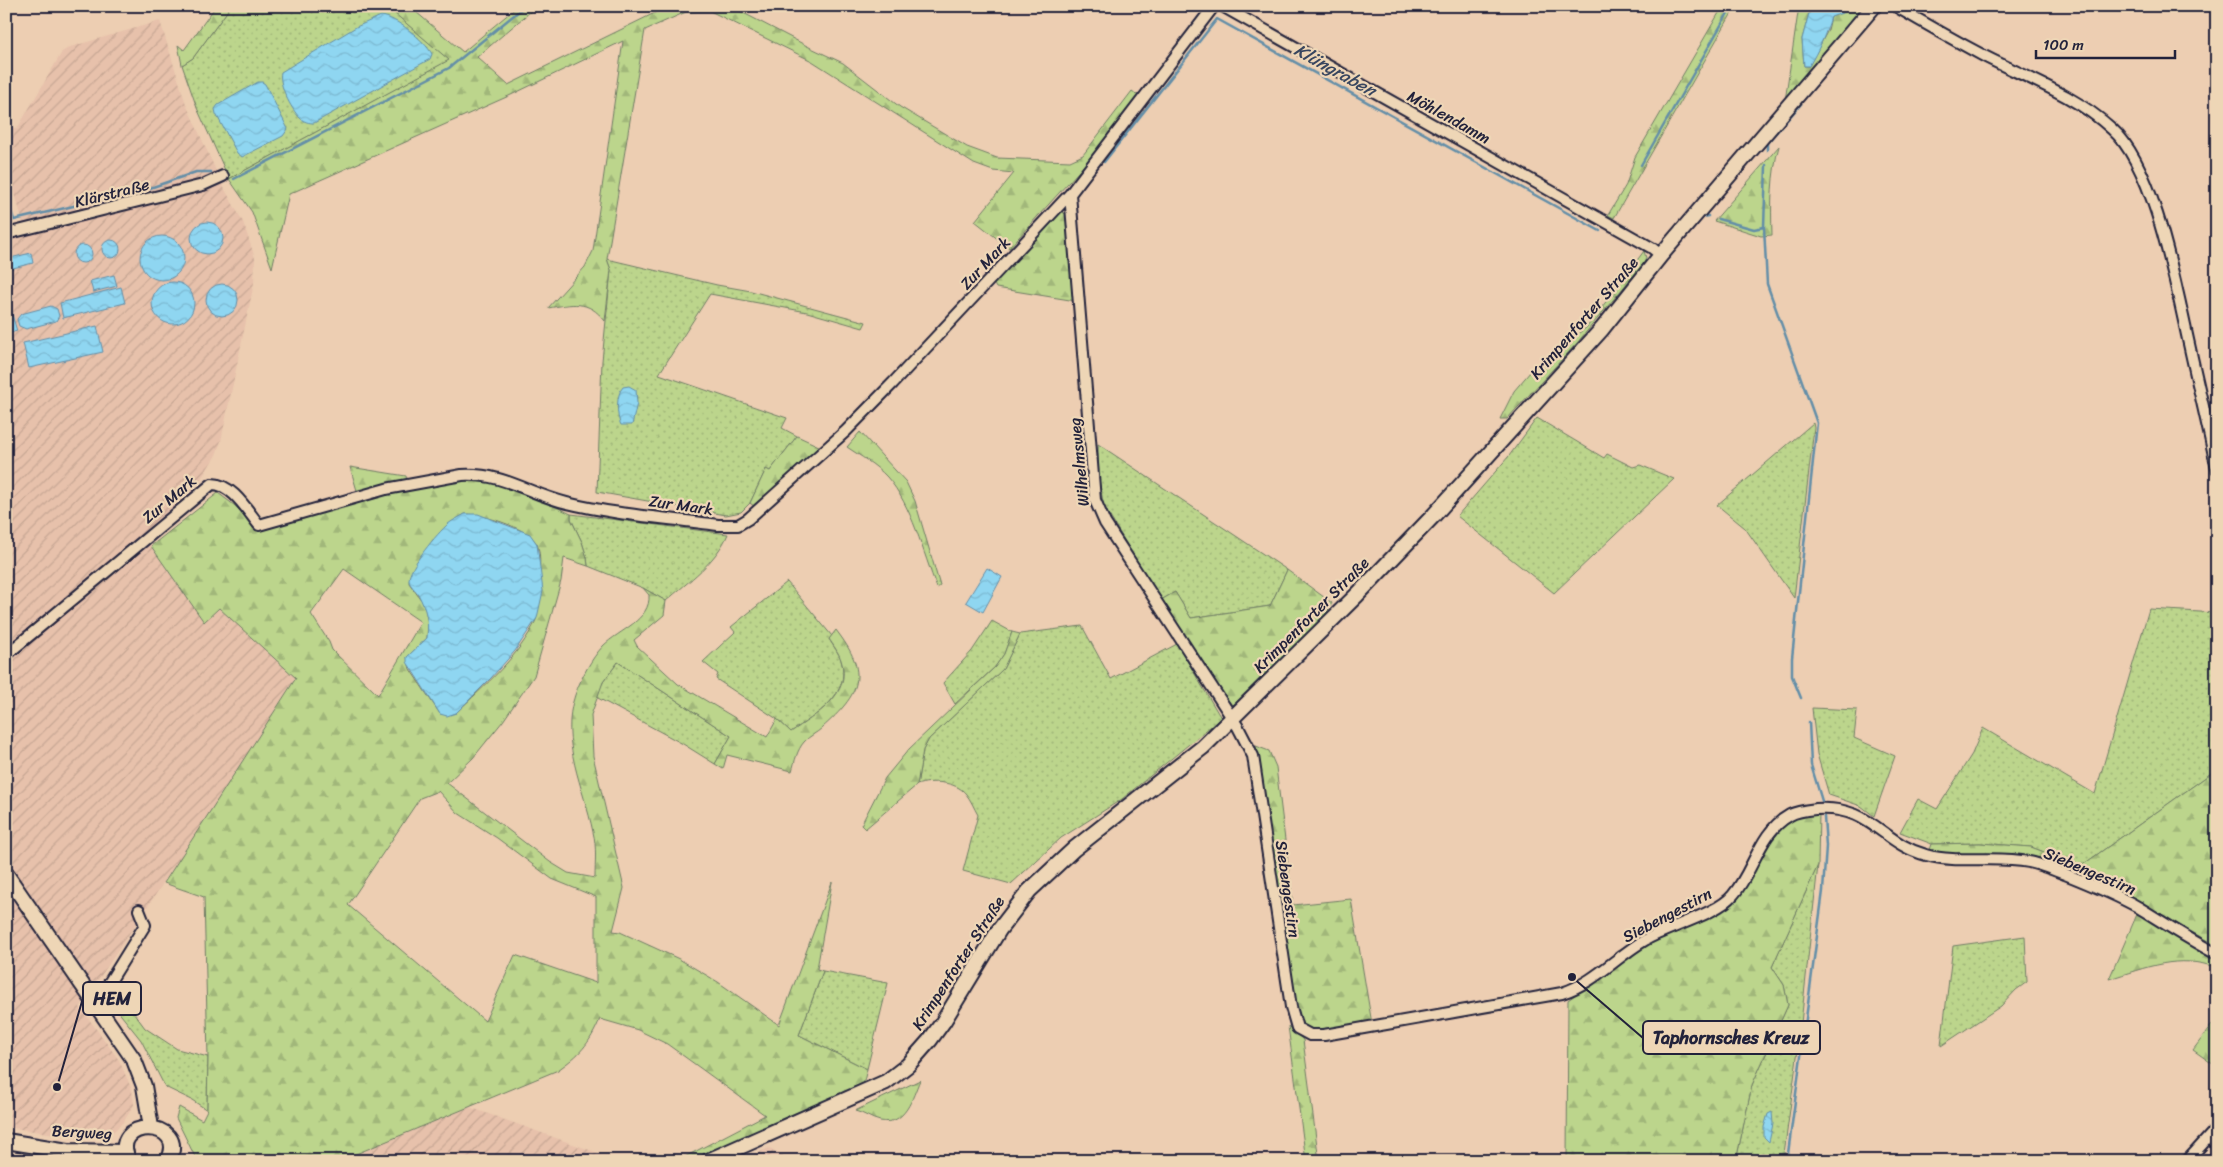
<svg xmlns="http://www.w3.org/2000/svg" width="2223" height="1167" viewBox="0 0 2223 1167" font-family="Sriracha,sans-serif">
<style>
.industrial{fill:url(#industrial-furrows)}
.grass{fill:url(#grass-dots);stroke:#6f7c64}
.forest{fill:url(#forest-firs);stroke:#6f7c64;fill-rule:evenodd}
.water{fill:url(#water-waves);stroke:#638ea8}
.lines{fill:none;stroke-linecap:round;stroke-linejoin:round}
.stream{stroke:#638ea8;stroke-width:2.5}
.street-casing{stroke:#22223b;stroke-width:14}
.secondary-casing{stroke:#22223b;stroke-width:18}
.street{stroke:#eed6b6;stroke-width:10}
.secondary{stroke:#eed6b6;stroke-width:14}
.labels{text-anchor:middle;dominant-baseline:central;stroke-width:4.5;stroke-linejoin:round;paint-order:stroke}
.street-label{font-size:16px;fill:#22223b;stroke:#eed6b6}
.water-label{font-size:18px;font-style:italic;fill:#38465f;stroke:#eed6b6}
.leader{fill:none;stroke:#22223b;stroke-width:2}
.callout-dot{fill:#22223b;stroke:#eed6b6;stroke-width:2}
.callout{fill:#eed6b6;stroke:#22223b;stroke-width:2}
.callout-label{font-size:18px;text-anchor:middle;font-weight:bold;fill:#22223b}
</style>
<defs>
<pattern id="industrial-furrows" width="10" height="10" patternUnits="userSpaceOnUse" patternTransform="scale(1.25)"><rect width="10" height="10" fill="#e7c1ab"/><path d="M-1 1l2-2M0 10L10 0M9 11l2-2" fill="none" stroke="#c6a694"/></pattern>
<pattern id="grass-dots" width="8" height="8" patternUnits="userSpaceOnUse" patternTransform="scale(1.25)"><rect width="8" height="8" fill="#bcd58c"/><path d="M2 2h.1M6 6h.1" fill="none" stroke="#a1b77a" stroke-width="1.8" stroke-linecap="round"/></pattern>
<pattern id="forest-firs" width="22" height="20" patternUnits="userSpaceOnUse" patternTransform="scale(1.25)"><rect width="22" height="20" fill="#bcd58c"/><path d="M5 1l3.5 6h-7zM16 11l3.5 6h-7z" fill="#a1b77a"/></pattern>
<pattern id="water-waves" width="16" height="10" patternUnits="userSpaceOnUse" patternTransform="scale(1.25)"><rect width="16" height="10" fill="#8fd6f1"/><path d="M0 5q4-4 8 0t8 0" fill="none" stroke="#7bb7d0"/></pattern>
</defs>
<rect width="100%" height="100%" fill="#edceb2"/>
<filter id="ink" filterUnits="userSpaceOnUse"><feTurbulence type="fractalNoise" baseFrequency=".02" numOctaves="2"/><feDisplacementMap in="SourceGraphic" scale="10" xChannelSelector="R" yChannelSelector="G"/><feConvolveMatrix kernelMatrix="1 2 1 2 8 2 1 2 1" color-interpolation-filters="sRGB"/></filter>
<g filter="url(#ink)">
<path class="industrial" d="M160 21 186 104 222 184 243 222 255 258 254 283 221 441 216 455 189 498 143 535 204 621 219 608 296 678 205 821 80 1007 119 1060 132 1090 134 1105 124 1121 114 1131 104 1136 76 1137 6 1127V240L26 235 6 159V126L17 129 62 52 70 47Z
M469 1107 598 1153 621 1161H339Z
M769 1148 793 1161H740Z"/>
<path class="grass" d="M231 6H386L450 60 229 179 197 108 182 65 193 58Z
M607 259 717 285 751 291 866 322 863 328 807 312 710 294 659 374 787 418 782 428 797 436 770 471 766 469 750 503 741 512 726 515 597 492 602 361 611 270Z
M1537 418 1604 458 1607 454 1633 467 1640 465 1674 479 1554 593 1457 516 1509 456Z
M1813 423 1814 428 1794 598 1745 528 1717 505Z
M1098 444 1287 570 1270 606 1191 618 1175 592 1161 600 1104 507 1099 480Z
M571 514 728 534C716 562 689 581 666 601L643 588 588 566 587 558 582 542 571 519Z
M787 582 832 636 829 639C833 646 839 653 841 660 852 695 815 715 791 732L777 719 716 679 718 674 703 662 735 632 731 627Z
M2149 609 2217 613V769L2081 866 2031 847 1980 843 1932 844 1900 832 1918 799 1937 809 1972 754 1983 728 2095 794Z
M992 621 1012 632 1004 654 995 667 955 704 943 683 972 651Z
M1082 626 1111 679 1177 644 1221 718 1122 799 1061 838 1011 884 963 871 978 815C974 808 971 800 966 794 956 781 930 780 917 785L923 750 929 739 1003 669 1020 634Z
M618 662 731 736 715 764 683 744 596 697 603 682Z
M1812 708 1857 710 1854 738 1895 756 1874 816 1861 806 1829 795 1817 754Z
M1818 865 1799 1042 1783 1161H1736L1752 1085 1788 1005 1784 985 1772 967Z
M2025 936 2027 982 2016 990 2001 1006 1941 1046 1953 946Z
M823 971 888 983 867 1069 799 1035Z
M114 986 145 1028 177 1049 208 1057 207 1110 192 1100 165 1087 141 1040 109 1000Z"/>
<path class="forest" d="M216 6H231L193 58 182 65 178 45 184 50Z
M386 6H409L463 52 518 6H537L477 57 508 85 669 6H730L807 46 843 63 900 107 967 147 997 158 1070 161 1083 155 1132 91 1139 96 1088 161 1009 248 975 221 1014 173 993 171 974 164 812 61 710 11 686 12 645 30 607 259 611 270 605 321C588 299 572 304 548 308L585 267 593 251 623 41 511 95 289 194 272 268 252 212 229 179 449 60Z
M1723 6H1736L1614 218 1608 215 1626 185 1635 157Z
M1799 6H1811L1802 39 1804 66H1809L1828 30 1831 17 1850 9V6H1865L1785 101Z
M1779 146C1771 175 1771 204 1772 235L1761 236 1714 221Z
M1060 211 1070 216 1076 301 996 288 994 284Z
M1644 251 1646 258 1644 263 1577 343 1507 419H1500L1514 391 1536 365 1587 327Z
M860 432 906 482 915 501 940 586 937 588C923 553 912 505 887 477 876 465 860 456 847 447Z
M797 436 821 447 755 507 750 503 766 469 770 471Z
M350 467 406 476 407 481 358 494Z
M477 477 518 489 571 514V519L582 542 587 558 588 566 564 558 561 581 534 676 503 721 473 758 447 783 550 862 568 873 595 878C595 863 597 847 593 832 584 788 559 741 575 695 581 678 591 659 603 646 619 630 651 620 649 595L643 588 666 601 664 615 634 640 637 646 678 684 767 737 777 719 791 732C815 715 853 695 841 660 839 653 833 645 829 639L836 630C870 674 861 693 822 728 817 733 809 736 804 742 797 750 795 761 792 771L727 755 723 769 715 764 731 736 618 662 603 682 591 715 593 756 624 888 613 931 620 932 679 959 718 982 779 1025 832 882 817 969 823 971 799 1035 867 1069 863 1085 691 1161H677L765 1115 667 1044 638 1030 600 1019C589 1045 580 1054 558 1070L339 1161H197L176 1118 179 1107 202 1120 207 1110 208 1057 204 897 164 883 296 678 219 608 204 622 151 546 218 493 234 505 257 528 387 492ZM465 514C482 514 529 528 537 544 542 556 539 572 538 586 538 596 539 610 536 620 520 656 484 686 456 713L440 714 410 669 407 657 427 638 428 622 424 604 409 583 410 576 418 560 450 523ZM344 569 421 622 378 695 332 650 329 642 311 614ZM438 791 458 813 497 838 552 879 596 897V983L515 955 485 1021 348 905 420 798Z
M1287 570 1332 603 1326 614 1239 702 1232 705 1225 696 1161 600 1175 592 1191 618 1270 606Z
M1012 632 1020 634 1003 669 929 739 923 750 917 785 865 829 861 825 885 778 909 749 995 667 1004 654Z
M1256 746 1269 751 1276 767 1293 905 1351 899 1372 1024 1324 1032 1311 1031 1300 1026 1296 1015Z
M2217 769V946L2138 902 2029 858 1929 853 1932 844 1980 843 2031 847 2081 866Z
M1819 812 1818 865 1772 967 1784 985 1788 1005 1752 1085 1736 1161H1567L1568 1000 1646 944 1719 910 1778 827 1794 817Z
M2138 912 2217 958V968C2179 953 2145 968 2109 979Z
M2217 1018V1067L2193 1050Z
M1288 1026 1303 1040 1319 1161H1306Z
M920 1080C912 1098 906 1126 880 1121 871 1119 864 1113 855 1111Z"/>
<path class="water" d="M1811 6H1850L1845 12 1831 17C1826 34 1818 51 1809 66H1804L1802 39Z
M381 16C396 17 425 41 432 54L430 59 314 123C309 123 304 122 300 118 291 109 278 84 281 72L356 27Z
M258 82H262L265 84 288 129 283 136 242 157 237 153 216 114 215 109 218 105Z
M191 238a16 16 0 1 1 32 0a16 16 0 1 1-32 0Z
M140 258a22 22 0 1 1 44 0a22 22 0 1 1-44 0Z
M102 249a9 9 0 1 1 18 0a9 9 0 1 1-18 0Z
M74 254a9 9 0 1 1 18 0a9 9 0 1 1-18 0Z
M31 253 33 263 9 269 6 259Z
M114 275 117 286 93 292 90 281Z
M152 303a21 21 0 1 1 42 0a21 21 0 1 1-42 0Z
M206 300a16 16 0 1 1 32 0a16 16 0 1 1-32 0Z
M121 287 125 303 63 318 60 303Z
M6 295 17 331 6 334Z
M51 306 57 309 59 316 56 321 26 329 19 326 17 319 21 314Z
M97 326 103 352 29 368 23 343Z
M629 386 636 390 637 403 632 425H621C616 416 616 394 623 387Z
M465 514H478L530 534 537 544 543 591 537 618 515 651 491 678 456 713 447 716 440 714 407 662V657L427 638C429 621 426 609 418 594 415 590 410 585 409 581 408 567 438 533 448 524 453 520 460 517 465 514Z
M987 568 1002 577 983 612 966 602Z
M1772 1112 1773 1124 1769 1142 1764 1137V1127L1768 1114Z"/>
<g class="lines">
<path class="stream" d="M1767 150V143L1801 104
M1104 162 1217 19 1600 231
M1641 165 1732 6
M1766 165 1764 227 1767 284 1817 423 1792 658V676L1801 698
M234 179 449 68 525 6
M6 196 14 220 150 188 196 172H211
M1718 219 1754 229 1764 227
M1668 258 1703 217 1708 216
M1809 722 1811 765 1822 801
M1787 1161 1823 891 1826 846 1824 817"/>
<defs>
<path id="street" d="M1222 6 1652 248 1661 255
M1895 6C1924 23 1954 40 1984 56 2027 78 2075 95 2112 129 2155 167 2176 287 2189 344 2198 385 2208 427 2217 469
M1070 194 1095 500 1105 523 1238 727 1253 756 1291 1007 1297 1028 1310 1035H1324L1562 993C1594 983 1616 957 1645 940 1667 927 1718 914 1733 895 1754 871 1759 832 1790 815 1797 811 1807 810 1816 809 1871 805 1881 843 1926 855 1958 864 1995 855 2029 862 2041 864 2053 870 2065 874 2090 884 2115 894 2138 907 2164 923 2190 940 2217 954
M6 234 203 185 223 176
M6 655 212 484C232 484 247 510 259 525L386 489 462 475C505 473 528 494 567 503 616 515 668 518 718 525H738L748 519 846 431 893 383 1070 194 1214 6
M96 1004 145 925 139 910
M2187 1161 2217 1128"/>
<path id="secondary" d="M6 874 134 1060 144 1086 151 1127
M6 1141 68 1151 126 1152
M129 1161C106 1117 191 1118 168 1161
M708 1161 886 1082 908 1065 930 1040 943 1022 999 930 1029 891 1074 849 1203 747 1357 595 1434 515 1602 329 1661 255 1874 6"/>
</defs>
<use href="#street" class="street-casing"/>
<use href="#secondary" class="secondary-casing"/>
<use href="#street" class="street"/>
<use href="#secondary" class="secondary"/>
</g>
</g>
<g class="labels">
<g class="street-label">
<text transform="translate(1449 117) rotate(29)">Möhlendamm</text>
<text transform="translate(112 193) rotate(-14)">Klärstraße</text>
<text transform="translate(985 263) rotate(-47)">Zur Mark</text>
<text transform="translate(1584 318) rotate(-49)">Krimpenforter Straße</text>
<text transform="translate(1079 462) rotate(-96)">Wilhelmsweg</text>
<text transform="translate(169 499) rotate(-40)">Zur Mark</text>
<text transform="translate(681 505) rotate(8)">Zur Mark</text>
<text transform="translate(1311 615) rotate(-45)">Krimpenforter Straße</text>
<text transform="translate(2090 871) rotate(23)">Siebengestirn</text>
<text transform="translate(1288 889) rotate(82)">Siebengestirn</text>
<text transform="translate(1667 915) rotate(-28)">Siebengestirn</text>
<text transform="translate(958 963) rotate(-57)">Krimpenforter Straße</text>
<text transform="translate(82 1132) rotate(3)">Bergweg</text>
</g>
<g class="water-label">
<text transform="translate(1335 70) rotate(29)">Klüngraben</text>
</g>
</g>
<path class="leader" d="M57 1087L83 998M1572 977L1643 1038"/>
<g class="callout-dot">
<circle cx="57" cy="1087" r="5"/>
<circle cx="1572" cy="977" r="5"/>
</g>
<g class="callout">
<rect x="83" y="982" width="58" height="33" rx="5"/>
<rect x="1643" y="1021" width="177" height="33" rx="5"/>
</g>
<g class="callout-label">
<text x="112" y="1005">HEM</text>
<text x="1731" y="1044">Taphornsches Kreuz</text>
</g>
<rect width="2223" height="1167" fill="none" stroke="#eed6b6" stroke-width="25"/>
<rect x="12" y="12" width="2198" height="1142" fill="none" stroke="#22223b" stroke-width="2" filter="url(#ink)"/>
<path d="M2036 50v8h139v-8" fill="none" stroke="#22223b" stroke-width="2.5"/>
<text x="2043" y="50" font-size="15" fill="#22223b" stroke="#eed6b6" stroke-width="4" paint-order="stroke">100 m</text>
</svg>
